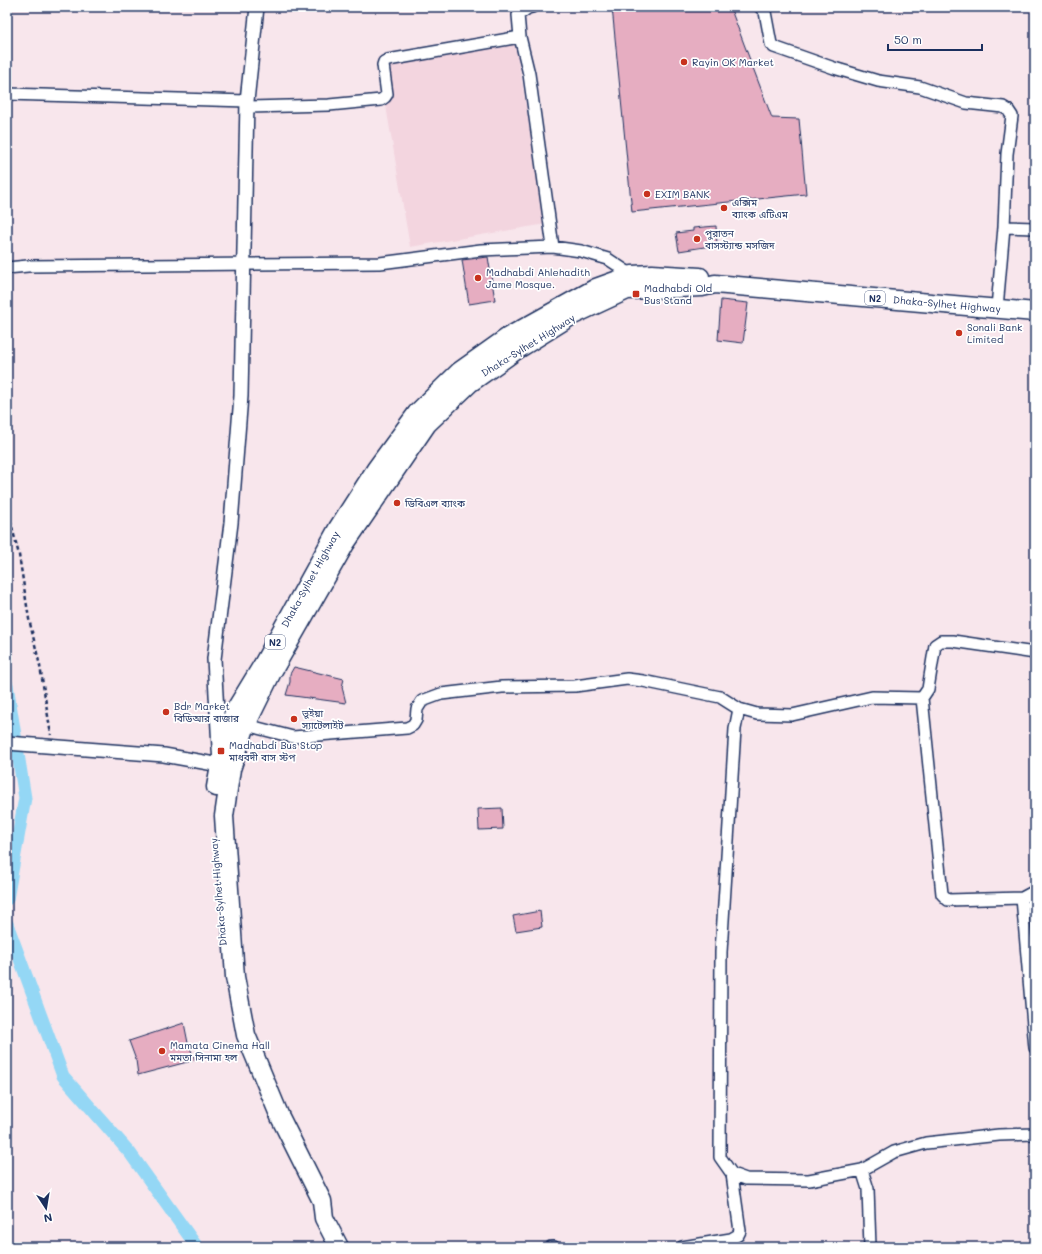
<svg xmlns="http://www.w3.org/2000/svg" width="1042" height="1254" viewBox="0 0 1042 1254" font-family="Mali,'Noto Sans Bengali',sans-serif">
<style>
.built{fill:#f3d5df}
.lines{fill:none;stroke-linecap:round;stroke-linejoin:round}
.canal{stroke:#94d7f5;stroke-width:13}
.building{fill:#e6adc1;stroke:#1b2f5e}
.minor-casing{stroke:#1b2f5e;stroke-width:14}
.tertiary-casing{stroke:#1b2f5e;stroke-width:16}
.trunk-casing{stroke:#1b2f5e;stroke-width:21}
.path{stroke:#1b2f5e;stroke-width:2.5;stroke-dasharray:4 3;stroke-linecap:butt}
.minor{stroke:#fff;stroke-width:11}
.tertiary{stroke:#fff;stroke-width:13}
.trunk{stroke:#fff;stroke-width:18}
.poi-dot{fill:#c8321e;stroke:#fff;stroke-width:1.5}
.labels{text-anchor:middle;dominant-baseline:central;stroke-width:3.5;stroke-linejoin:round;paint-order:stroke}
.shield{fill:#fff;stroke:#5f6d8e;stroke-width:1}
.shield-label{font-size:9px;font-weight:bold;fill:#1b2f5e}
.poi-label{font-size:10px;fill:#1b2f5e;stroke:#fff;text-anchor:start}
.street-label{font-size:10px;fill:#1b2f5e;stroke:#fff}
</style>
<rect width="100%" height="100%" fill="#f8e6ec"/>
<filter id="ink" filterUnits="userSpaceOnUse"><feTurbulence type="fractalNoise" baseFrequency=".025" numOctaves="2"/><feDisplacementMap in="SourceGraphic" scale="8" xChannelSelector="R" yChannelSelector="G"/><feConvolveMatrix kernelMatrix="1 2 1 2 8 2 1 2 1" color-interpolation-filters="sRGB"/></filter>
<g filter="url(#ink)">
<path class="built" d="M514 35 546 224 410 247 378 59Z"/>
<g class="lines">
<path class="canal" d="M7 685 25 798 7 899
M7 924 63 1076 130 1153 197 1247"/>
</g>
<path class="building" d="M612 7H730L772 118 799 119 806 194 632 212Z
M716 226 717 245 679 251 676 233 693 231V228Z
M488 257 495 300 469 304 462 260Z
M721 300 748 303 743 343 718 340Z
M294 667 344 679 342 687 346 703 286 695 290 682V674Z
M502 808 503 829 479 830 478 809Z
M540 911 542 927 516 931 513 916Z
M184 1023 188 1043 195 1060 138 1075 136 1060 129 1041Z"/>
<g class="lines">
<defs>
<path id="minor" d="M532 7 528 8 518 15 520 37 529 74 553 247
M760 7 765 12 771 44 774 47 834 68 878 81 920 87 966 103 1003 107 1008 110 1012 116 1007 154 1004 227 997 308
M7 94 247 101
M247 107 329 105 381 100 385 97 387 94 383 65 384 62 388 60 520 37
M1004 227 1035 228
M7 268 28 266 380 263 481 250 553 247 581 251 608 259 632 275
M1035 653 953 641H941L935 645 928 689 922 698 942 894 948 900 1022 898 1035 891
M739 709 757 714 792 715 872 697 922 698
M246 725 293 737 407 728 413 725 416 720 417 709 422 701 441 694 502 687 575 686 627 679 643 681 720 697 739 709 735 729 721 952 720 1157 732 1174 746 1179 809 1180 862 1170 894 1152 926 1143 999 1135 1035 1134
M1022 898 1035 1048
M862 1170 868 1189 870 1247
M551 1247H554
M682 1247 731 1239 738 1235 740 1231 732 1174"/>
<path id="tertiary" d="M7 743 164 755 220 765 214 659 231 523 241 396 247 101 257 7"/>
<path id="trunk" d="M216 787 220 765 234 712 262 666 338 528 376 469 417 413 460 371 508 337 596 288 632 275 652 274 700 277
M339 1247 324 1218 322 1201 280 1117 246 1035 235 977 224 816 231 769 246 725 272 672 345 544 427 424 470 383 518 349 571 316 627 290 702 287 715 284 1035 312"/>
</defs>
<use href="#minor" class="minor-casing"/>
<use href="#tertiary" class="tertiary-casing"/>
<use href="#trunk" class="trunk-casing"/>
<path class="path" d="M7 507 19 555 29 619 40 666 51 735"/>
<use href="#minor" class="minor"/>
<use href="#tertiary" class="tertiary"/>
<use href="#trunk" class="trunk"/>
</g>
</g>
<g class="poi-dot">
<circle cx="684" cy="62" r="4"/>
<circle cx="647" cy="194" r="4"/>
<circle cx="724" cy="208" r="4"/>
<circle cx="697" cy="239" r="4"/>
<circle cx="478" cy="278" r="4"/>
<rect x="632" y="290" width="8" height="8" rx="2"/>
<circle cx="959" cy="333" r="4"/>
<circle cx="397" cy="503" r="4"/>
<circle cx="166" cy="712" r="4"/>
<circle cx="294" cy="719" r="4"/>
<rect x="217" y="747" width="8" height="8" rx="2"/>
<circle cx="162" cy="1051" r="4"/>
</g>
<g class="labels">
<g class="shield">
<rect x="865" y="291" width="20" height="14" rx="3"/>
<rect x="265" y="635" width="20" height="14" rx="3"/>
</g>
<g class="shield-label">
<text x="875" y="298">N2</text>
<text x="275" y="642">N2</text>
</g>
<g class="poi-label">
<text x="692" y="62">Rayin OK Market</text>
<text x="655" y="194">EXIM BANK</text>
<text x="732" y="202">এক্সিম<tspan x="732" dy="12">ব্যাংক এটিএম</tspan></text>
<text x="705" y="233">পুরাতন<tspan x="705" dy="12">বাসস্ট্যান্ড মসজিদ</tspan></text>
<text x="486" y="272">Madhabdi Ahlehadith<tspan x="486" dy="12">Jame Mosque.</tspan></text>
<text x="644" y="288">Madhabdi Old<tspan x="644" dy="12">Bus Stand</tspan></text>
<text x="967" y="327">Sonali Bank<tspan x="967" dy="12">Limited</tspan></text>
<text x="405" y="503">ডিবিএল ব্যাংক</text>
<text x="174" y="706">Bdr Market<tspan x="174" dy="12">বিডিআর বাজার</tspan></text>
<text x="302" y="713">ভূইয়া<tspan x="302" dy="12">স্যাটেলাইট</tspan></text>
<text x="229" y="745">Madhabdi Bus Stop<tspan x="229" dy="12">মাধবদী বাস স্টপ</tspan></text>
<text x="170" y="1045">Mamata Cinema Hall<tspan x="170" dy="12">মমতা সিনামা হল</tspan></text>
</g>
<g class="street-label">
<text transform="translate(947 304) rotate(5)">Dhaka-Sylhet Highway</text>
<text transform="translate(528 345) rotate(-32)">Dhaka-Sylhet Highway</text>
<text transform="translate(310 579) rotate(-61)">Dhaka-Sylhet Highway</text>
<text transform="translate(218 892) rotate(-95)">Dhaka-Sylhet Highway</text>
</g>
</g>
<rect width="1042" height="1254" fill="none" stroke="#fff" stroke-width="24"/>
<rect x="12" y="12" width="1018" height="1230" fill="none" stroke="#1b2f5e" stroke-width="1.5" filter="url(#ink)"/>
<g transform="translate(46 1208) rotate(168)" stroke="#ffffff" stroke-width="3" paint-order="stroke">
<path d="M0-3L7 15L0 10L-7 15Z" fill="#1b2f5e"/>
<text y="-6" font-size="11" font-weight="bold" text-anchor="middle" fill="#1b2f5e">N</text>
</g>
<path d="M888 44v6h94v-6" fill="none" stroke="#1b2f5e" stroke-width="2"/>
<text x="894" y="44" font-size="12" fill="#1b2f5e" stroke="#ffffff" stroke-width="3" paint-order="stroke">50 m</text>
</svg>
